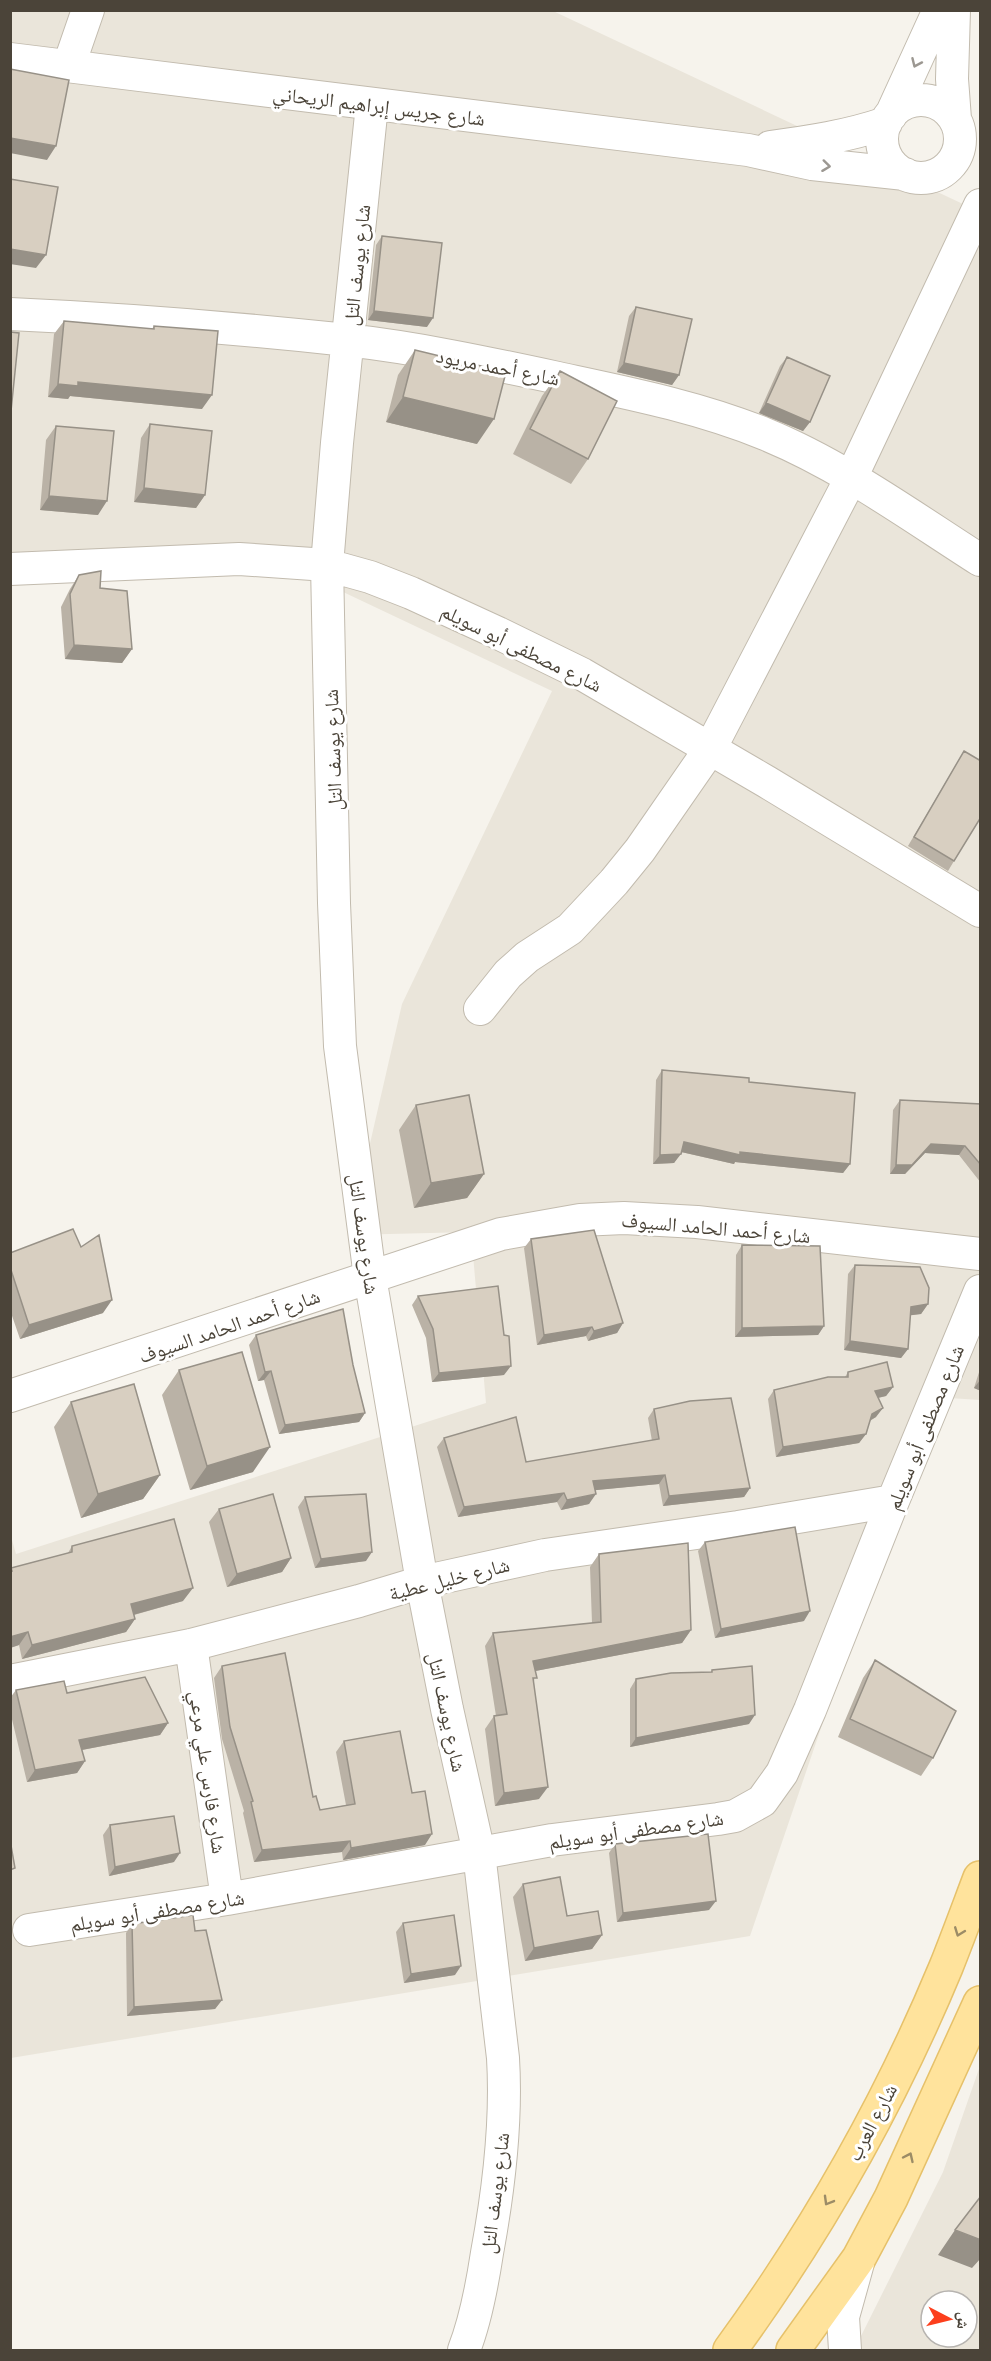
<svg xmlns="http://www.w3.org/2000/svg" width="991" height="2361" viewBox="0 0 991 2361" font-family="'Golos Text','Noto Naskh Arabic',sans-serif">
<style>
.residential{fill:#eae5da;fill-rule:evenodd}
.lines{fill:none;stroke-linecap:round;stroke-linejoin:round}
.minor-casing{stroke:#c2bbae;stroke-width:34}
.major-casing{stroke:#e6c16a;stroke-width:36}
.minor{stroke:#fff;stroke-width:32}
.major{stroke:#ffe39c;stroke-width:33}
.wall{fill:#bab2a6}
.shaded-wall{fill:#979187}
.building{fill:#d8cfc1;stroke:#979187;stroke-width:1.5}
.oneway{stroke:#9c9892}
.oneway2{stroke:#9c8c66}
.labels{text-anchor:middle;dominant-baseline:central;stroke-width:6;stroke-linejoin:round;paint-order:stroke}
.street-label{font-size:20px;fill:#4b4439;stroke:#fff}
</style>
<rect width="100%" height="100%" fill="#f6f3ec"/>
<path class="residential" d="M11 11H553L980 212V1400L934 1397 750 1936 11 2058 10 1533 16 1554 486 1403 471 1232 349 1235 402 1004 552 691 284 564 11 582Z
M980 2066V2350H854L943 2172ZM931 2301H967V2337H931Z"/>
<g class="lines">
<defs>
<path id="minor" d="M954 10 952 79 955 119
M10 59 748 150 812 164 905 174
M69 65 88 10
M882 139a39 39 0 1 1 78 0a39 39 0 1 1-78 0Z
M372 105 337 443 327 565 334 903 340 1046 370 1277 422 1582 447 1709 479 1853 503 2058C507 2123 499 2188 487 2253 482 2286 476 2319 464 2350
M891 115 939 10
M770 147C809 142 848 136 886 123
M10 314C122 319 235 328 347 340 418 348 488 363 558 378 628 393 699 407 765 434 841 465 911 516 980 560
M10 569 239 559 327 565 370 577 411 593 498 633 582 674 767 782 980 911
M480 1009 508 974 527 957 570 929 614 882 640 850 710 749 851 478 980 205
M10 1396 501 1234 580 1220 624 1218 697 1222 980 1254
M191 1645 227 1899
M10 1681 191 1645 359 1601 422 1582 545 1555 738 1527 893 1501
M29 1930 227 1899 552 1840 718 1819 735 1816 762 1801 782 1773 810 1710 893 1501 980 1291
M845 2350 843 2317 858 2263"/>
<path id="major" d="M730 2350C816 2232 890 2102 946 1967 958 1937 969 1907 980 1878
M793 2350 859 2258 891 2198 980 2003"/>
</defs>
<use href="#minor" class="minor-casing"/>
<use href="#major" class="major-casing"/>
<use href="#minor" class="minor"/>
<use href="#major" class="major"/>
</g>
<path class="wall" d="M382 236 427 327 368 320 376 245Z
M636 307 679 375 672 385 617 372 629 316Z
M64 321 152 329 154 326 202 409 70 396 68 399 48 397 54 334Z
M415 350 477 444 386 422 398 375Z
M787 357 810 422 803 431 759 413 780 366Z
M560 371 588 459 571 484 513 454 542 396Z
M150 424 205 495 196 508 134 502 141 438Z
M56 426 98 515 40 510 46 440Z
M79 575 132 649 122 663 65 659 61 607 70 589Z
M964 751 954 861 948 871 908 846 958 761Z
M662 1070 749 1082 850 1164 843 1173 735 1162 734 1164 681 1152 674 1163 653 1164 656 1080Z
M900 1100 981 1104V1183L959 1155 925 1153 905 1174H890L893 1110Z
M416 1105 484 1174 467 1198 414 1208 399 1130Z
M531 1239 623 1323 617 1333 588 1341 586 1336 537 1345 524 1248Z
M742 1245 824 1326 818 1335 735 1337 736 1255Z
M81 1247 103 1313 20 1339 10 1310V1253Z
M855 1265 928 1304 921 1314 910 1315 908 1349 901 1358 844 1350 848 1274Z
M418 1296 504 1375 432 1382 426 1338 412 1305Z
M256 1335 353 1365 365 1413 359 1422 279 1434 264 1380 258 1381 249 1345Z
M981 1366V1391L974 1388Z
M179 1370 253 1472 190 1490 162 1395Z
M848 1372 893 1387 886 1396 878 1398 876 1417 870 1421 866 1434 859 1443 776 1457 768 1399 774 1390 845 1377Z
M71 1402 160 1475 143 1499 81 1518 54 1427Z
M654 1409 750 1488 744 1497 663 1506 659 1484 595 1490 589 1504 561 1510 557 1502 458 1517 437 1447 444 1438 526 1462 652 1441 648 1418Z
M305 1497 366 1561 315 1568 298 1507Z
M219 1509 291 1558 282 1572 227 1587 209 1522Z
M705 1542 804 1621 715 1638 698 1551Z
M72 1546 183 1601 134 1615 135 1619 126 1632 22 1659 19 1645 10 1648V1569L11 1568 68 1553Z
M599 1554 691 1630 682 1643 535 1671 534 1682 539 1799 495 1806 485 1729 494 1716H496L485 1646 493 1633 592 1623 590 1567Z
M875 1660 933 1758 921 1776 838 1737 863 1678Z
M222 1666 313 1797 320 1810 346 1805 336 1752 344 1741 412 1793 425 1845 343 1860 342 1852 254 1862 243 1813 244 1811 222 1739 214 1678Z
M712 1670 749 1724 630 1747V1689L636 1679 711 1672Z
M16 1690 67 1693 168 1723 160 1735 82 1750 85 1761 77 1773 27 1782 10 1711V1698Z
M110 1825 174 1862 109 1876 103 1835Z
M615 1844 709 1910 617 1922 609 1853Z
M523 1884 567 1916 602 1935 592 1949 525 1961 513 1897Z
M403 1923 455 1975 404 1983 396 1932Z
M132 1924 195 1931 222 2000 215 2009 127 2016 126 1933Z"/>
<path class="shaded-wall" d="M10 138 56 146 47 160 10 153Z
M10 249 46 255 36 268 10 264Z
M374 311 433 318 427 327 368 320Z
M624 363 679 375 672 385 617 372Z
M78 382 212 395 202 409 70 396 68 399 48 397 58 384Z
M403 397 494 419 477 444 386 422Z
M766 403 810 422 803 431 759 413Z
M144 488 205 495 196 508 134 502Z
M49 496 107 501 98 515 40 510Z
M74 645 132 649 122 663 65 659Z
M684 1142 850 1164 843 1173 735 1162 734 1164 677 1151Z
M931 1144 965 1146 959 1155 925 1153 905 1174H890L896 1165Z
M681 1154 674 1163 653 1164 660 1155Z
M484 1174 467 1198 414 1208 431 1183Z
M112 1300 103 1313 20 1339 29 1325Z
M928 1304 921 1314 905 1316 911 1307Z
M623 1323 617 1333 588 1341 594 1331Z
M824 1326 818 1335 735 1337 742 1328Z
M592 1327 586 1336 537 1345 544 1335Z
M850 1341 908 1349 901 1358 844 1350Z
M511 1366 504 1375 432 1382 439 1373Z
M271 1371 264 1380 258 1381 265 1372Z
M981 1379V1391L974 1388Z
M893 1387 886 1396 868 1400 875 1391Z
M883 1408 876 1417 865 1423 872 1414Z
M365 1413 359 1422 279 1434 285 1425Z
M866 1434 859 1443 776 1457 783 1447Z
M270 1447 253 1472 190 1490 207 1466Z
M160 1475 143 1499 81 1518 98 1494Z
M665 1475 659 1484 587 1491 593 1481Z
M750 1488 744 1497 663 1506 669 1496Z
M564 1493 557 1502 458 1517 464 1507Z
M596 1494 589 1504 561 1510 567 1500Z
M372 1552 366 1561 315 1568 321 1559Z
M291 1558 282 1572 227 1587 237 1574Z
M193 1588 183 1601 122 1618 131 1604Z
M810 1611 804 1621 715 1638 721 1629Z
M135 1619 126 1632 22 1659 32 1645Z
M691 1630 682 1643 525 1673 533 1661Z
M28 1632 19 1645 10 1648V1637Z
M755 1715 749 1724 630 1747 636 1738Z
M168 1723 160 1735 71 1752 79 1740Z
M85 1761 77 1773 27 1782 35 1770Z
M548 1787 539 1799 495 1806 504 1793Z
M432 1834 425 1845 343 1860 351 1848Z
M350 1841 342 1852 254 1862 262 1850Z
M180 1853 174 1862 109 1876 115 1867Z
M716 1901 709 1910 617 1922 623 1913Z
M602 1935 592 1949 525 1961 534 1948Z
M461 1966 455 1975 404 1983 411 1974Z
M222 2000 215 2009 127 2016 134 2007Z
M955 2230 981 2240V2258L972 2268 938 2255Z"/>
<path class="building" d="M10 69 69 80 56 146 10 138Z
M10 179 58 187 46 255 10 249Z
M382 236 442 243 433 318 374 311Z
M636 307 692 319 679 375 624 363Z
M64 321 154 329V326L218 331 212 395 78 382V386L58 384Z
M10 332 19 333 11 411H10Z
M415 350 506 372 494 419 403 397Z
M787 357 830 376 810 422 766 403Z
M560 371 617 401 588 459 530 429Z
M150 424 212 431 205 495 144 488Z
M56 426 114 431 107 501 49 496Z
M101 571 100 588 127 591 132 649 74 645 70 594 79 575Z
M964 751 981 761V817L954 861 914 837Z
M662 1070 749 1078V1082L855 1093 850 1164 740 1152V1155L684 1142 681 1154 660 1155Z
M469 1095 484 1174 431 1183 416 1105Z
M900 1100 981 1104V1165L965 1146 931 1144 912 1165H896Z
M73 1229 81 1247 99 1235 112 1300 29 1325 10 1267V1253Z
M594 1230 623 1323 594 1331 592 1327 544 1335 531 1239Z
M742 1245 820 1246 824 1326 742 1328Z
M855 1265 920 1267 929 1288 928 1304 911 1307 908 1349 850 1341Z
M498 1286 504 1335 509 1336 511 1366 439 1373 433 1329 418 1296Z
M343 1309 353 1365 365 1413 285 1425 271 1371 265 1372 256 1335Z
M242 1352 270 1447 207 1466 179 1370Z
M887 1362 893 1387 875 1391 883 1408 872 1414 866 1434 783 1447 774 1390 828 1377H848V1372Z
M134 1384 160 1475 98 1494 71 1402Z
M731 1398 750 1488 669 1496 665 1475 593 1481 596 1494 567 1500 564 1493 464 1507 444 1438 516 1417 526 1462 659 1439 654 1409 690 1401Z
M273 1494 291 1558 237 1574 219 1509Z
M366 1494 372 1552 321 1559 305 1497Z
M174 1519 193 1588 131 1604 135 1619 32 1645 28 1632 10 1637V1571H12L11 1568 72 1552V1546Z
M795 1527 810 1611 721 1629 705 1542Z
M688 1543 691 1630 533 1661 537 1678H533L548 1787 504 1793 494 1716 507 1714 493 1633 601 1622 599 1554Z
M285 1653 313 1797 316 1796 320 1810 355 1804 344 1741 400 1731 412 1793 425 1791 432 1834 351 1848 350 1841 262 1850 251 1802 253 1801 230 1727 222 1666Z
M875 1660 956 1711 933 1758 850 1719Z
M752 1666 755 1715 636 1738V1679L671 1673 712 1672V1670Z
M145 1677 168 1723 79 1740 85 1761 35 1770 16 1690 64 1681 67 1693Z
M174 1816 180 1853 115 1867 110 1825Z
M708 1834 716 1901 623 1913 615 1844Z
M10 1840 15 1868 10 1870Z
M560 1877 567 1916 598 1911 602 1935 534 1948 523 1884Z
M193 1915 195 1931 206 1930 222 2000 134 2007 132 1924Z
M454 1915 461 1966 411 1974 403 1923Z
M981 2196V2240L955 2230Z"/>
<defs><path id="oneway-chevron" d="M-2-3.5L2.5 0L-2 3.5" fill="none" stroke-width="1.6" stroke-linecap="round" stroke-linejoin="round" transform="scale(1.5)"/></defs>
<g class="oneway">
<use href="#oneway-chevron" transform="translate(916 63) rotate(114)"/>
<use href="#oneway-chevron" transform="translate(826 166) rotate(7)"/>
</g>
<g class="oneway2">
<use href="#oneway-chevron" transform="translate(959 1932) rotate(111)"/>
<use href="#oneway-chevron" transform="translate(909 2157) rotate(-65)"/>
<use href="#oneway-chevron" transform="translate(828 2201) rotate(120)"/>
</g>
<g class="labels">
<g class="street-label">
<text transform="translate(379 105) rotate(7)">شارع جريس إبراهيم الريحاني</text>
<text transform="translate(356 265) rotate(-84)">شارع يوسف التل</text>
<text transform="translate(498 366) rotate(11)">شارع أحمد مريود</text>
<text transform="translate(522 647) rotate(26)">شارع مصطفى أبو سويلم</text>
<text transform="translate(332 750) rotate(-92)">شارع يوسف التل</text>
<text transform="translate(716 1227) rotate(5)">شارع أحمد الحامد السيوف</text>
<text transform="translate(365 1234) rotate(82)">شارع يوسف التل</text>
<text transform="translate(229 1325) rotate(-19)">شارع أحمد الحامد السيوف</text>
<text transform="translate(924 1427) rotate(-68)">شارع مصطفى أبو سويلم</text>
<text transform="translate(449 1578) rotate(-14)">شارع خليل عطية</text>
<text transform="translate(448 1712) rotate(78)">شارع يوسف التل</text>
<text transform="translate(209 1772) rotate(82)">شارع فارس علي مرعي</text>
<text transform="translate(636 1829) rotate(-8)">شارع مصطفى أبو سويلم</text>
<text transform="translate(157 1910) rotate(-9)">شارع مصطفى أبو سويلم</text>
<text transform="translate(871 2122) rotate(-62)">شارع العرب</text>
<text transform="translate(494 2193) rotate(-83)">شارع يوسف التل</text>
</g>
</g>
<rect width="991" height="2361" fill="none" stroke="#4b4439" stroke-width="24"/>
<g transform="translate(949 2319) rotate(97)"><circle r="28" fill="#ffffff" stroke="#b7b4b0" stroke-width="1.5"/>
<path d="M0-4.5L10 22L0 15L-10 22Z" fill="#fc3f1d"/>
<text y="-9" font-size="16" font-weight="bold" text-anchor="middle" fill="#4b4439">ش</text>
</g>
</svg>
